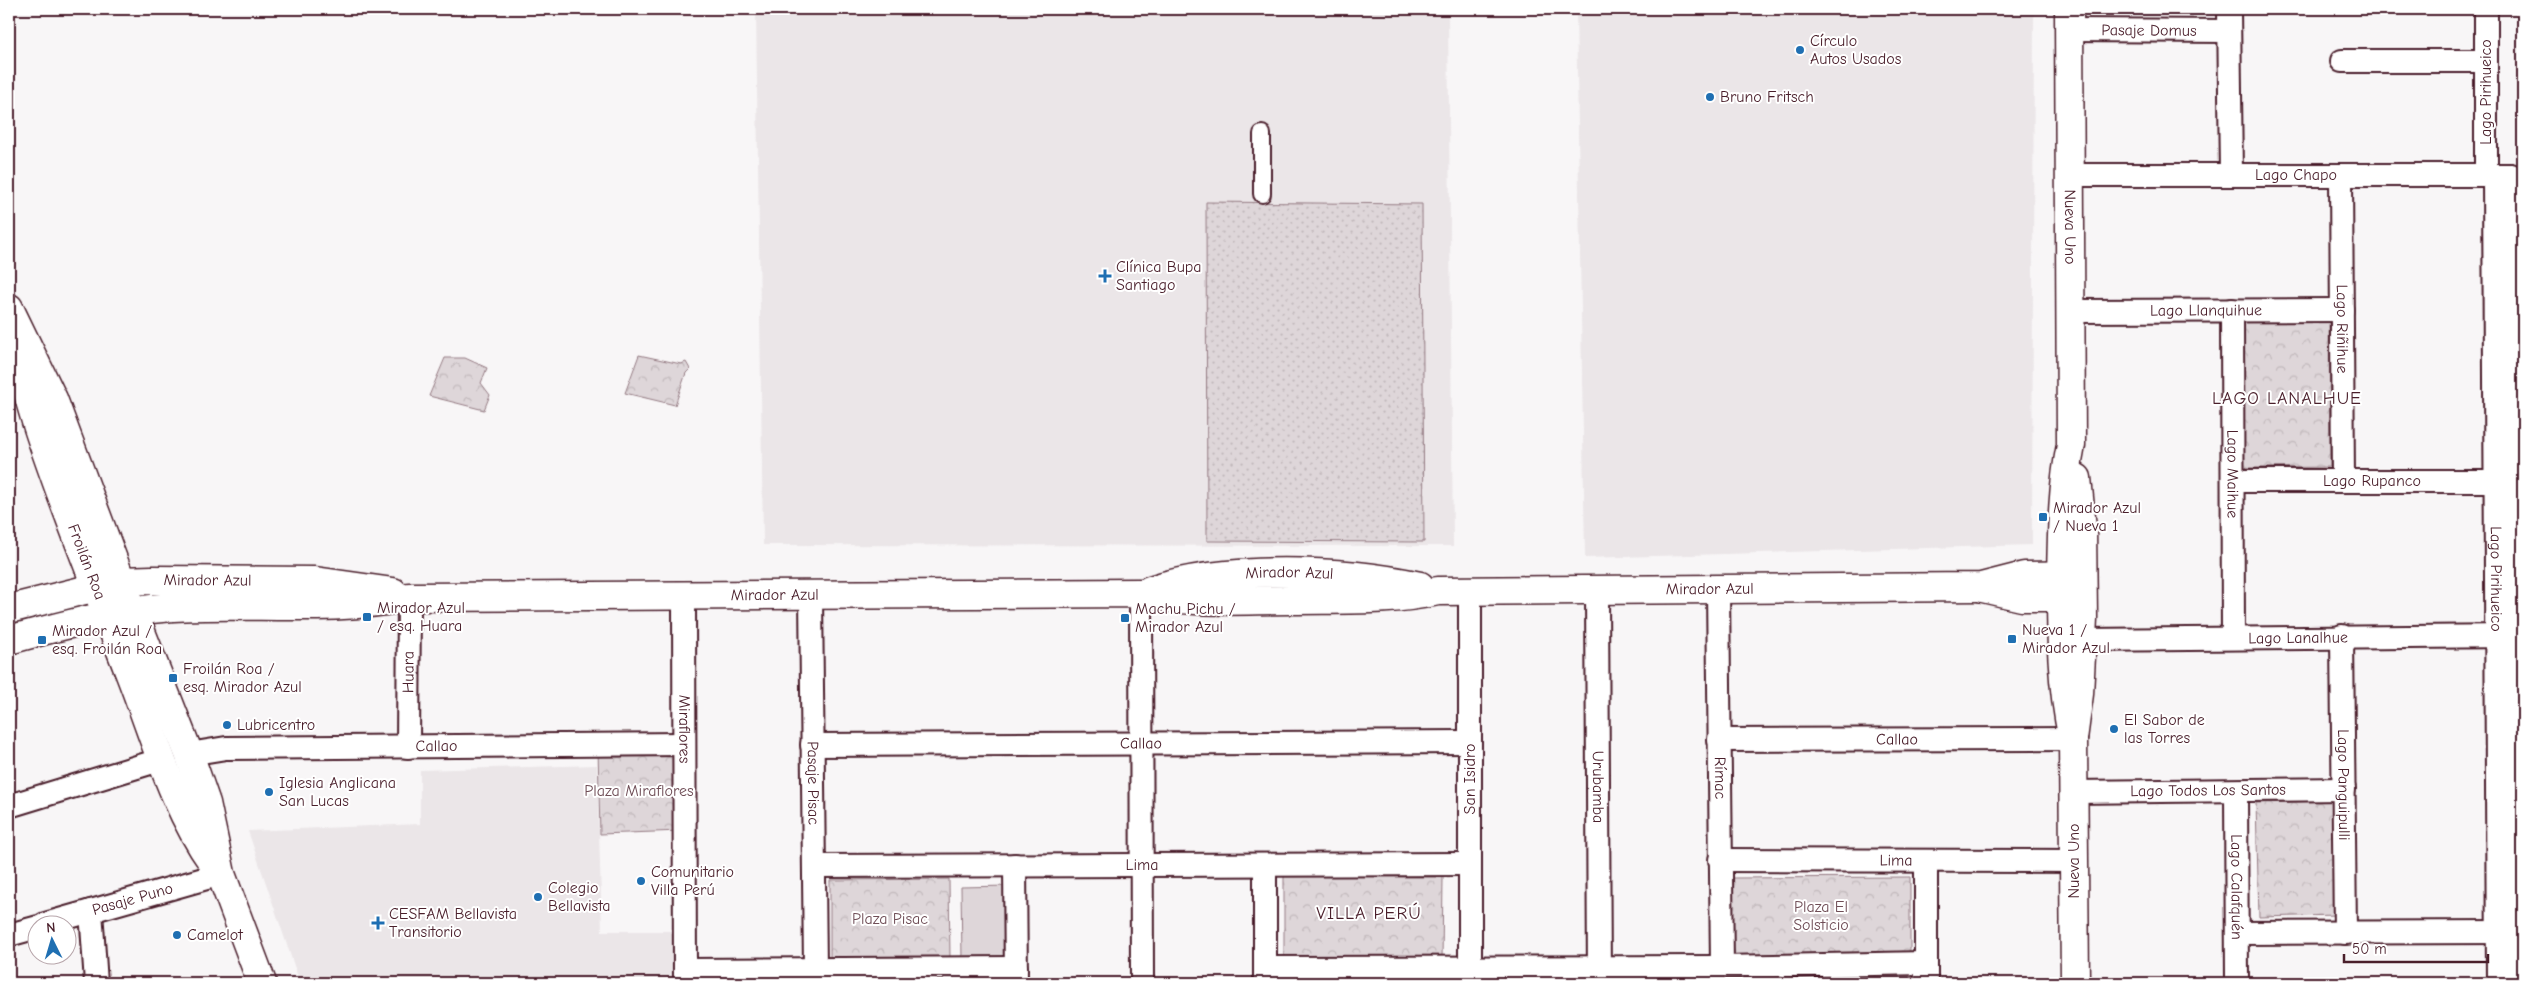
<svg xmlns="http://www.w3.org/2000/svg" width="2532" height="992" viewBox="0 0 2532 992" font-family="'Comic Neue',sans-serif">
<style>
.built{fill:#ebe6e8}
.grass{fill:url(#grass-dots);stroke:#947a82}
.park{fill:url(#park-crowns);stroke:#947a82}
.pitch{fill:#ded6d9;stroke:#947a82}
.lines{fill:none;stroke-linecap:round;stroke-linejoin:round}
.pedestrian-casing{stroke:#4a1f2b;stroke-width:20}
.minor-casing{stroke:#4a1f2b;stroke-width:26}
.tertiary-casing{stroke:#4a1f2b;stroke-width:31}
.secondary-casing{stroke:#4a1f2b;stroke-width:31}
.pedestrian{stroke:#fff;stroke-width:16}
.minor{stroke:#fff;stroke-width:22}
.tertiary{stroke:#fff;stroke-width:28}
.secondary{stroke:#fff;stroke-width:28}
.poi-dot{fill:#1f6fb2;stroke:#fff;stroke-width:2}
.labels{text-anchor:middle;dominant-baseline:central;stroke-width:4;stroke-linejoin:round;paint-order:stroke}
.street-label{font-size:16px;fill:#4a1f2b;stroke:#fff}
.poi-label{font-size:16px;fill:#4a1f2b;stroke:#fff;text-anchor:start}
.park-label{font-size:16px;fill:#6f4d56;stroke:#fff}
.neighbourhood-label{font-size:18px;letter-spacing:1px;fill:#4a1f2b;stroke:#fff}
</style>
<defs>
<pattern id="grass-dots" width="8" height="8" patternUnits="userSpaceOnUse" patternTransform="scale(1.25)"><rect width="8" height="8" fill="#ded6d9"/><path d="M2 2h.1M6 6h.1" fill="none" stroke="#c0b7ba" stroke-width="1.8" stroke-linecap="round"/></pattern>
<pattern id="park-crowns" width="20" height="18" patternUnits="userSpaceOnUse" patternTransform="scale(1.25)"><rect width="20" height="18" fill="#ded6d9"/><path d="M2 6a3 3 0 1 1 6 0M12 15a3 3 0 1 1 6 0" fill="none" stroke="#c0b7ba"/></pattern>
</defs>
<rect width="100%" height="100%" fill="#f8f6f7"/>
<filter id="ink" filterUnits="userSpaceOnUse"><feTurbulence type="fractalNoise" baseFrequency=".02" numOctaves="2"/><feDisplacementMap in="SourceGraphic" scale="10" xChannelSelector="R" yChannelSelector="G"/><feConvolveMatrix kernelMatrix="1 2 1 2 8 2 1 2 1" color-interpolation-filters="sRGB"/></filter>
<g filter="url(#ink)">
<path class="built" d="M756 9H1448L1453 546 763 545Z
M1576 9H2034L2032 545 1585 558Z
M597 765 602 931H681V983H300L248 831 420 824V770Z"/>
<path class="grass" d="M1206 202 1422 204 1424 542 1207 541Z"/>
<path class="park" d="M2243 315H2329L2330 467 2244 468Z
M639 355 681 364 686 362 690 369 686 373 675 405 625 393Z
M445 358H465L487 368 481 383 490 395 484 410 429 396Z
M680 748 681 831 600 834 598 749Z
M2334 801 2337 915 2259 917 2256 803Z
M1284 876 1443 877 1442 961H1284Z
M1910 877V955H1733V878Z
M949 879 950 959H830V880Z"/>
<path class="pitch" d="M1008 886V958L962 959 961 887Z"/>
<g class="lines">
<defs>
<path id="pedestrian" d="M1262 194V134"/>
<g id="minor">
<path d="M2229 9 2231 175"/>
<path id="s1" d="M2069 30 2229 31"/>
<path d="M2342 61H2486"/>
<path id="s2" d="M2070 175H2509"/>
<path id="s3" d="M2341 175 2343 481"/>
<path d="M2486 175V9"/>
<path id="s4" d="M2494 175 2498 983"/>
<path d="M2511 175 2514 983"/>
<path id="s5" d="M2232 310 2233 638"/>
<path id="s6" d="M2071 311 2342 310"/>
<path id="s7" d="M2233 481H2509"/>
<path id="s8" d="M1597 589 1599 983"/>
<path id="s9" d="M1718 589 1722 967"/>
<path d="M1470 591V968"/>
<path d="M1141 593 1142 983"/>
<path id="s10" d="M684 595 685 983"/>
<path id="s11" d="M811 595 815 969"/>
<path id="s12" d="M2342 636 2345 933"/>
<path id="s13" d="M2083 640 2512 636"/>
<path id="s14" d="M1719 740 2073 739"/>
<path id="s15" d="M812 745 1470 742"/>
<path id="s16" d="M408 747 409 597"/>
<path id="s17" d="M189 754 226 748 684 744"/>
<path id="s18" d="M2236 791 2237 983"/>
<path id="s19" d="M2073 792 2344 789"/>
<path d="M9 806 163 759"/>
<path id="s20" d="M1720 860 2074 861"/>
<path d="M1926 861V983"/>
<path d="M1015 865 1016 982"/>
<path d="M1265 865V982"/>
<path id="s21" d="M814 866 1470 864"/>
<path d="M91 911 96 983"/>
<path id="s22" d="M45 924 221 874"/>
<path d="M2237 933 2513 932"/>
<path d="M9 935 38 927"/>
<path d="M1265 968 1722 967 1926 963"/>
<path d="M685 970 1016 968"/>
</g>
<g id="tertiary">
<path id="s23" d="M2069 9 2071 445C2062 490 2062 533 2061 579 2061 633 2061 685 2073 739"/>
<path d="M1983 588 2022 597H2079"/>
<path id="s24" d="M1150 590C1227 565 1342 569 1420 586"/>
<path id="s25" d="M9 609 121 581 152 580 315 581 393 592"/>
<path id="s26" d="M9 640C63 625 116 611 173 607 251 602 331 613 409 597L1141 593C1189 604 1240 600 1290 600 1339 599 1390 602 1438 591L1981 587 2024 576 2082 575"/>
<path d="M2075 983 2073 739 2079 694 2083 618 2082 528 2077 478"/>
</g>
<g id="secondary">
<path d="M9 308 53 399 121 581 189 754 206 803 221 874 262 983"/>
<path id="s27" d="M17 343C26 398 44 447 63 499 84 556 106 612 128 669 153 732 173 808 213 863"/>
</g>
</defs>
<use href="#pedestrian" class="pedestrian-casing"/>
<use href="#minor" class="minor-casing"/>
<use href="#tertiary" class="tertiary-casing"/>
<use href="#secondary" class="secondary-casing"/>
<use href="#pedestrian" class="pedestrian"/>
<use href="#minor" class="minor"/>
<use href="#tertiary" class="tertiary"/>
<use href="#secondary" class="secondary"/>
</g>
</g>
<g class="poi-dot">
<circle cx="1800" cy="50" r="5"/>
<circle cx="1710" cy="97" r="5"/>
<path d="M1102.5 268.5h5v5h5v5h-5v5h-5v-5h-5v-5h5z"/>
<rect x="2038" y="512" width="10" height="10" rx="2.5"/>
<rect x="362" y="612" width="10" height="10" rx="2.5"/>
<rect x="1120" y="613" width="10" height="10" rx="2.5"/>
<rect x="2007" y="634" width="10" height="10" rx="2.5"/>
<rect x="37" y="635" width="10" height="10" rx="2.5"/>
<rect x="168" y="673" width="10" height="10" rx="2.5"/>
<circle cx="227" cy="725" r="5"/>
<circle cx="2114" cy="729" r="5"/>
<circle cx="269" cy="792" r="5"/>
<circle cx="641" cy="881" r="5"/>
<circle cx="538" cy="897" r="5"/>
<path d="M375.5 915.5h5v5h5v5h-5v5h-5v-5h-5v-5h5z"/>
<circle cx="177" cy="935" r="5"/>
</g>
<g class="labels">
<g class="street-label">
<text stroke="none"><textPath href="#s1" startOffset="80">Pasaje Domus</textPath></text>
<text transform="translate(2486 92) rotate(-90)">Lago Pirihueico</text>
<text stroke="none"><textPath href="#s2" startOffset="226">Lago Chapo</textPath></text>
<text stroke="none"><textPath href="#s23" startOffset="218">Nueva Uno</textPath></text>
<text stroke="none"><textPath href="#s6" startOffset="135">Lago Llanquihue</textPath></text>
<text stroke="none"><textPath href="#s3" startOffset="154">Lago Riñihue</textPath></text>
<text stroke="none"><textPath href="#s5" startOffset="164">Lago Maihue</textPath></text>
<text stroke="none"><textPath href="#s7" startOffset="139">Lago Rupanco</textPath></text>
<text stroke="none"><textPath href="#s27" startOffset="230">Froilán Roa</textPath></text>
<text stroke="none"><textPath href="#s24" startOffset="141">Mirador Azul</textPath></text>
<text stroke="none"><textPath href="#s4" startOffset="404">Lago Pirihueico</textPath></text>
<text stroke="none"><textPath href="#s25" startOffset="202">Mirador Azul</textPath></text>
<text stroke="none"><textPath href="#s26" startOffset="1706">Mirador Azul</textPath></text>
<text stroke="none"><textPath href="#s26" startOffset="770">Mirador Azul</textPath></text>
<text stroke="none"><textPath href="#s13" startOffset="215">Lago Lanalhue</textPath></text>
<text stroke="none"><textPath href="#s16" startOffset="75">Huara</textPath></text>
<text stroke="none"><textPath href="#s10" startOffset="134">Miraflores</textPath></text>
<text stroke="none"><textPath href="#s14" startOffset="178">Callao</textPath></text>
<text stroke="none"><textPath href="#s15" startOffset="329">Callao</textPath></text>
<text stroke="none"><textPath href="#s17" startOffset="248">Callao</textPath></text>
<text stroke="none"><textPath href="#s9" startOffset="189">Rímac</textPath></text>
<text transform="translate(1470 779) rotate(-90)">San Isidro</text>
<text stroke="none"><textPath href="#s11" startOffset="188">Pasaje Pisac</textPath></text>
<text stroke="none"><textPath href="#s12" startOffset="149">Lago Panguipulli</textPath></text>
<text stroke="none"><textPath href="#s8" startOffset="198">Urubamba</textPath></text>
<text stroke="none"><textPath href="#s19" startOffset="135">Lago Todos Los Santos</textPath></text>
<text stroke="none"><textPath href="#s20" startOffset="176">Lima</textPath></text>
<text transform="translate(2074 861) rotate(-90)">Nueva Uno</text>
<text stroke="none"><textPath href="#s21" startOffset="328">Lima</textPath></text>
<text stroke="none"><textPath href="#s18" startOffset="96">Lago Calafquén</textPath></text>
<text stroke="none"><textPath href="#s22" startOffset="91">Pasaje Puno</textPath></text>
</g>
<g class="poi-label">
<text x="1810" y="41">Círculo<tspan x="1810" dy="18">Autos Usados</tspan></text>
<text x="1720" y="97">Bruno Fritsch</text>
<text x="1116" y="267">Clínica Bupa<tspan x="1116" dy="18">Santiago</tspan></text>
<text x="2053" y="508">Mirador Azul<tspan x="2053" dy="18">/ Nueva 1</tspan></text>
<text x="377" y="608">Mirador Azul<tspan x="377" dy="18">/ esq. Huara</tspan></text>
<text x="1135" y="609">Machu Pichu /<tspan x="1135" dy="18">Mirador Azul</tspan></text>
<text x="2022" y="630">Nueva 1 /<tspan x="2022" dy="18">Mirador Azul</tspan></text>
<text x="52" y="631">Mirador Azul /<tspan x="52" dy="18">esq. Froilán Roa</tspan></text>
<text x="183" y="669">Froilán Roa /<tspan x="183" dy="18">esq. Mirador Azul</tspan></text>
<text x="2124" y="720">El Sabor de<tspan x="2124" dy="18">las Torres</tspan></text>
<text x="237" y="725">Lubricentro</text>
<text x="279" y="783">Iglesia Anglicana<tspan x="279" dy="18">San Lucas</tspan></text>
<text x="651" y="872">Comunitario<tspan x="651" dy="18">Villa Perú</tspan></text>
<text x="548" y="888">Colegio<tspan x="548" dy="18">Bellavista</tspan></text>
<text x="389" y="914">CESFAM Bellavista<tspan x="389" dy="18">Transitorio</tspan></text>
<text x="187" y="935">Camelot</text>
</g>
<g class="park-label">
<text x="639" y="791">Plaza Miraflores</text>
<text x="1821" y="907">Plaza El<tspan x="1821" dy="18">Solsticio</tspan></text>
<text x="890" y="919">Plaza Pisac</text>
</g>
<g class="neighbourhood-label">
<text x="2287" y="398">LAGO LANALHUE</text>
<text x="1369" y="913">VILLA PERÚ</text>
</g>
</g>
<rect width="2532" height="992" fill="none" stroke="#fff" stroke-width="30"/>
<rect x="15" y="15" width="2502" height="962" fill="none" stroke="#4a1f2b" stroke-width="2" filter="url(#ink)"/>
<g transform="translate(52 940) rotate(355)"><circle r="24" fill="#ffffff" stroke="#b7a5aa"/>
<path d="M0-4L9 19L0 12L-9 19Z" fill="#1f6fb2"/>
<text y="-8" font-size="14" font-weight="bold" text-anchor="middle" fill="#4a1f2b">N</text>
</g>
<path d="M2344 954v8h144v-8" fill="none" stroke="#4a1f2b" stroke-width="2.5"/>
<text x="2352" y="954" font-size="15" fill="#4a1f2b" stroke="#ffffff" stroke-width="4" paint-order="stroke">50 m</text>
</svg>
